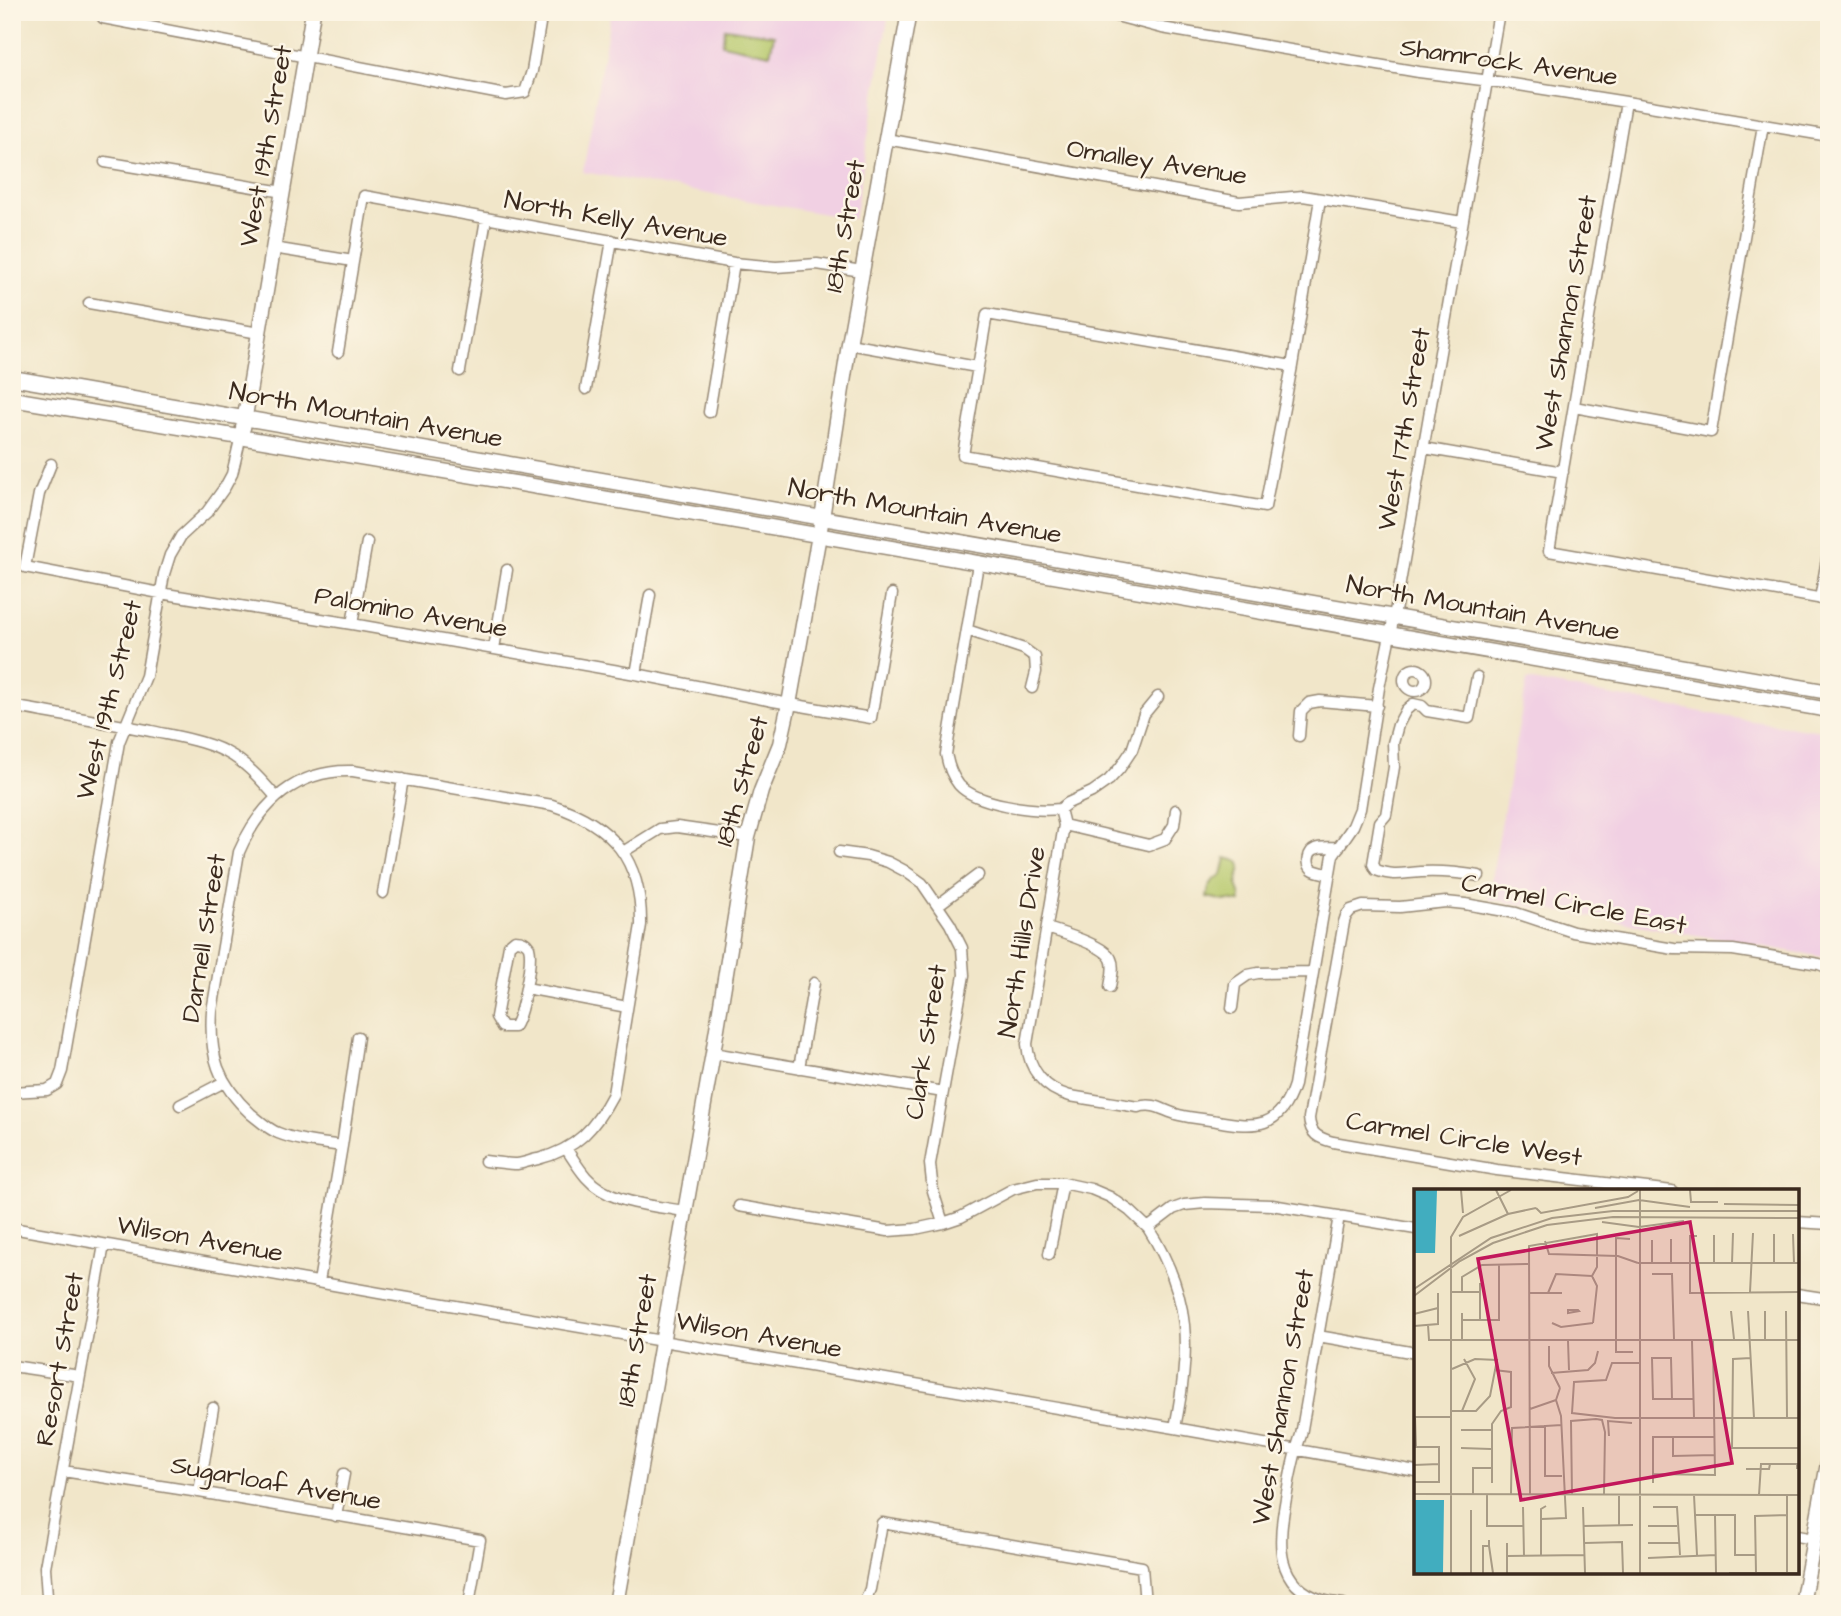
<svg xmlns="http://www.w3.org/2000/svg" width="1841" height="1616" viewBox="0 0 1841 1616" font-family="'Architects Daughter',sans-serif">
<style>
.built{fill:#f1d0e3}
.green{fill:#b6c86b;stroke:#787944;stroke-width:2}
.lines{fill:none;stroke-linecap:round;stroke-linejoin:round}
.minor-casing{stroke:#968874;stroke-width:13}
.major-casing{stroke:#968874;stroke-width:17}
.minor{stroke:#fff;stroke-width:10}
.major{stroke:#fff;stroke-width:14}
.labels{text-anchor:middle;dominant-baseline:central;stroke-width:5;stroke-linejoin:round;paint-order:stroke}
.street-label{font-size:26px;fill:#3b2a1e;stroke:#fcf5e5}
.inset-road{fill:none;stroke:#a89b85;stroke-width:2}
.view{fill:#c2185b;fill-opacity:0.15;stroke:#c2185b;stroke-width:3.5}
.inset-edge{fill:none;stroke:#3b2a1e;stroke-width:3.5}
</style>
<rect width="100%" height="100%" fill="#fcf5e5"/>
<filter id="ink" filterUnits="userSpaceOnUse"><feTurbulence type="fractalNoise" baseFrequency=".0143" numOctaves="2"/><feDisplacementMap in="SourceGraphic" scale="14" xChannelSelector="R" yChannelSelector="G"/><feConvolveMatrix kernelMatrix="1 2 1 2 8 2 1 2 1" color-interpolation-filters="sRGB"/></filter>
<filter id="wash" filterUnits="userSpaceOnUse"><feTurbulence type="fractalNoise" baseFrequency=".00686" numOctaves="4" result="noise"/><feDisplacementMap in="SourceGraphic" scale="28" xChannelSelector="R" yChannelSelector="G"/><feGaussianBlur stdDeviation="1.57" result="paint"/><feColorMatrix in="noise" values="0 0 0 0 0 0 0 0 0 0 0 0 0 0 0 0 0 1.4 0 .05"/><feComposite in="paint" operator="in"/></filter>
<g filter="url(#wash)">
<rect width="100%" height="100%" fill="#f1e6c9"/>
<path class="built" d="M611 12H889L854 219 583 172Z
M1527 680 1746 720 1829 732V958L1488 899Z"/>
<path class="green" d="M725 28 774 35 770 54 722 44Z
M1226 858 1238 861 1241 866 1237 884 1241 897 1240 902 1227 900 1225 901 1207 897C1209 886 1211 880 1222 875Z"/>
</g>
<g filter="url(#ink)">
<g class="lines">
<defs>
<path id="minor" d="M104 12 103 18 506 95 525 92 532 71 542 12
M1101 12 1162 28 1419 72 1506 83 1626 102 1829 136
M1626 102 1549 551 1829 600
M886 139 1239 202 1303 196 1462 222
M105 162 283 192
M273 248 353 261
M89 303 259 333
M849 344 977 367
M338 352 364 196 734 263 776 267 817 264 862 271
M1292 366 987 314 963 455 1265 507 1292 366 1320 199
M460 371 486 219
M586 389 612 240
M1574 407 1711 432 1763 125
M709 412 734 263
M1424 448 1563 472
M51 464 39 494 25 567 160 593 352 624 636 674 773 701 871 718 892 594
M978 564 946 754C948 765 952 776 959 785 976 804 1035 812 1060 809L1064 825 1027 1044C1029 1070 1044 1089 1070 1096L1138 1107C1156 1102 1163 1111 1179 1115 1191 1118 1204 1119 1217 1121 1255 1128 1280 1129 1294 1085L1333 855 1353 826 1360 809 1379 688 1396 606 1499 12
M1820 599 1829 548
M352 624 367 542
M967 630 1024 649 1035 657 1036 672 1032 688
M494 649 507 570
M1404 680a11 11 0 1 1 22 0a11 11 0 1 1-22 0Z
M636 674 650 595
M1413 704 1406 710 1398 725 1393 743 1394 767 1386 815 1380 822 1373 864 1376 870C1396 877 1402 873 1421 872 1440 871 1461 873 1479 876
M1413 704 1422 706 1427 711 1469 718 1477 677
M12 706C58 715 105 722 151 731 178 737 209 741 233 756 250 767 263 782 276 797
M1299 736 1301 711 1309 703 1320 701 1377 706
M1060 809 1068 803 1092 792 1109 780 1120 768 1132 750 1144 714 1158 697
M1064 825 1149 845 1165 839 1174 825 1176 810
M623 852 660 829 677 827 748 837
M839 852 868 856 888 862 905 871 922 883 950 924 962 948 964 975 930 1164 933 1191 943 1223
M1329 874C1324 873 1316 872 1312 869 1306 863 1308 852 1315 849 1321 846 1332 848 1339 847
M383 893 403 779
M938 905 978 875
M1047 928C1062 933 1105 945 1111 959 1115 967 1111 979 1110 987
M515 940C521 940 526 941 529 947 533 960 522 1016 514 1027H502L496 1017 509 945Z
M526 988 627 1007
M1232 1008 1235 984 1248 975 1258 973 1312 972
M713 1053 943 1092
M799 1068 814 983
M12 1092 47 1090 57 1084 62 1071 119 742 146 676 164 574 170 555 181 536 207 512 225 487 232 474 241 436
M180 1105 224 1082
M342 1146C321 1143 298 1141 278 1133 268 1129 260 1121 251 1114 218 1083 209 1056 212 1011L239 852C260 803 297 769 353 771L552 805C613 825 642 860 641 925L613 1094C595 1128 577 1149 538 1159 532 1160 524 1163 517 1164 507 1164 495 1162 485 1161
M567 1150C573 1159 579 1169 586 1177 609 1204 651 1205 684 1211
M1672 1191 1497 1170 1333 1142C1318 1138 1310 1134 1309 1118L1344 922 1346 916 1351 910 1363 906 1400 907 1446 902 1465 904 1516 913 1573 932 1674 949 1733 950 1819 964 1829 968
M739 1206 888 1231 915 1229 943 1223 961 1217 1013 1189 1037 1183H1063L1091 1189 1110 1197 1130 1211 1148 1228 1173 1209 1184 1205 1205 1203 1272 1205 1416 1229
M1339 1216 1301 1435C1293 1457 1289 1480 1285 1504 1278 1542 1275 1585 1322 1600 1328 1602 1336 1603 1343 1604
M1797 1222 1829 1224
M12 1228 379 1293 1175 1428 1416 1471
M1148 1228C1193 1299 1190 1349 1175 1428
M1049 1254 1063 1183
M319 1282 342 1146 358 1037
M1797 1294 1829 1299
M1318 1336 1416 1353
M12 1366 80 1376
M63 1471 199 1492 480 1540 469 1604
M199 1492 213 1408
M336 1516 344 1474
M1797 1536 1814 1539
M50 1604 47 1596 45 1567 104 1245
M864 1604 870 1589 882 1523 1142 1567 1145 1604"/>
<path id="major" d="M12 378 1829 692
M12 399 527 485 1829 710
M243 428 313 12
M616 1604 713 1053 748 837 761 791 780 744 789 704 822 518 849 344 909 12
M1802 1604 1829 1458"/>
</defs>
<use href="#minor" class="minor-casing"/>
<use href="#major" class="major-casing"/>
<use href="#minor" class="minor"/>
<use href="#major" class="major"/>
</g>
</g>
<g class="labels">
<g class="street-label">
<text transform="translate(1509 62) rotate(8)">Shamrock Avenue</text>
<text transform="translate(266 146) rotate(-80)">West 19th Street</text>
<text transform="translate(1157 162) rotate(9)">Omalley Avenue</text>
<text transform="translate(616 219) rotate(10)">North Kelly Avenue</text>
<text transform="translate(845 226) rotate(-80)">18th Street</text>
<text transform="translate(1566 323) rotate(-80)">West Shannon Street</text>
<text transform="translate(366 415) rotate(10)">North Mountain Avenue</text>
<text transform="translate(1404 429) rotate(-80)">West 17th Street</text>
<text transform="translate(925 511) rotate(10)">North Mountain Avenue</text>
<text transform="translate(1483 608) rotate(10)">North Mountain Avenue</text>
<text transform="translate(411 612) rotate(10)">Palomino Avenue</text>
<text transform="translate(109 700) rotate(-76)">West 19th Street</text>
<text transform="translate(742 781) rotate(-74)">18th Street</text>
<text transform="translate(1574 904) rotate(11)">Carmel Circle East</text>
<text transform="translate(204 938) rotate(-81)">Darnell Street</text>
<text transform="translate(1022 942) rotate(-81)">North Hills Drive</text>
<text transform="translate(926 1042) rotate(-81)">Clark Street</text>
<text transform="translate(1464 1139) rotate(9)">Carmel Circle West</text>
<text transform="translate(200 1239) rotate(10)">Wilson Avenue</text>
<text transform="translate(759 1335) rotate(10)">Wilson Avenue</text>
<text transform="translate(637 1340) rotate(-80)">18th Street</text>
<text transform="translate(60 1359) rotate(-80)">Resort Street</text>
<text transform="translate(1283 1397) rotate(-80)">West Shannon Street</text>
<text transform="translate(276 1483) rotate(10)">Sugarloaf Avenue</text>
</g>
</g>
<g transform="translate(1414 1189)">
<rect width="385" height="385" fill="#f1e6c9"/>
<path d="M0 1H23L21 64H0ZM0 311H30L29 384H0Z" fill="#41adbf"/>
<path class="inset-road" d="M47 1 49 24M82 1 94 25M276 1 277 13H304M310 15 385 16M122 19 127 24 214 8 224 2M181 19 225 11 276 18M188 33 225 38 270 32M360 45V74M379 45 380 74M45 47 94 25 122 19M283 47H276V104L385 103M216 50 202 49V163H219M257 50V74M131 52 135 65 204 67 224 74M224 74H385M238 74V51M300 74V46M318 74 319 44M238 85H258L260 150M178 87 183 97 179 134M66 94V131M0 100 77 49 138 29 199 22H385M37 103H66M48 103V88L68 76 114 75M336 103 339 44M115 104H148M134 104 142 85 178 87M0 107 46 72 79 54 133 36 199 28 385 29M154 121H164L165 122 154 124ZM317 122 320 150M334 122 340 229M372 122 373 229M0 125 24 119M48 131H85V75M138 134 147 138 179 134M14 136 15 151H36M0 137 24 135V104M48 150V124M36 151H385M351 151V122M154 152 155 181M278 152 280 229M135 157V177L146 199M337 169 319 170 318 259H385M225 174H198L192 191 160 193 158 224 201 229H385M137 184 174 181 181 174 184 162M258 210 257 169H238L239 210H280M116 220 142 211M36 222H62L76 207 83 171 61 170 38 180M48 222 61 190 50 170M0 228H36M131 236V287H148M47 241H77M195 247 194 232 218 234M259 248V267L300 266M47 259 77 260M0 276 25 275M332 280H355L356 275M239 285 301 286 299 152M0 293H25V258H2L1 228M78 294V235L87 222 97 218V183L80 181M239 294V248H300M0 305 385 306M59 305V279H78M97 305 98 239 148 236M116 305 115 57 183 45V78L178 87M73 306V337H110M158 306 157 232 182 230 188 231 191 243 190 306M280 306 283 366M345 306 347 275H383V280M373 306V384M109 318 110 367M169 318 171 384M239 318H263L266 366M280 326H321V366H342M301 327 302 384M127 330 152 329 147 227 142 211 146 199M169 337 219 336M205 337V306M234 337H263M93 354V384M171 354 208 353 209 384M234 354H265M75 357 79 384M93 367 171 366M127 367V320L132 317M234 369 302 366M37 384V48L49 28 97 1M57 384V321M69 384V357H75V351M226 384V1M315 384H385M342 384 341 327 373 326"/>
<path class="view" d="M276 33 318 274 107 311 64 70Z"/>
<rect width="385" height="385" class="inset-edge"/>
</g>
<rect width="1841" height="1616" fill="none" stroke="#fcf5e5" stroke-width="42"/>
</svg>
